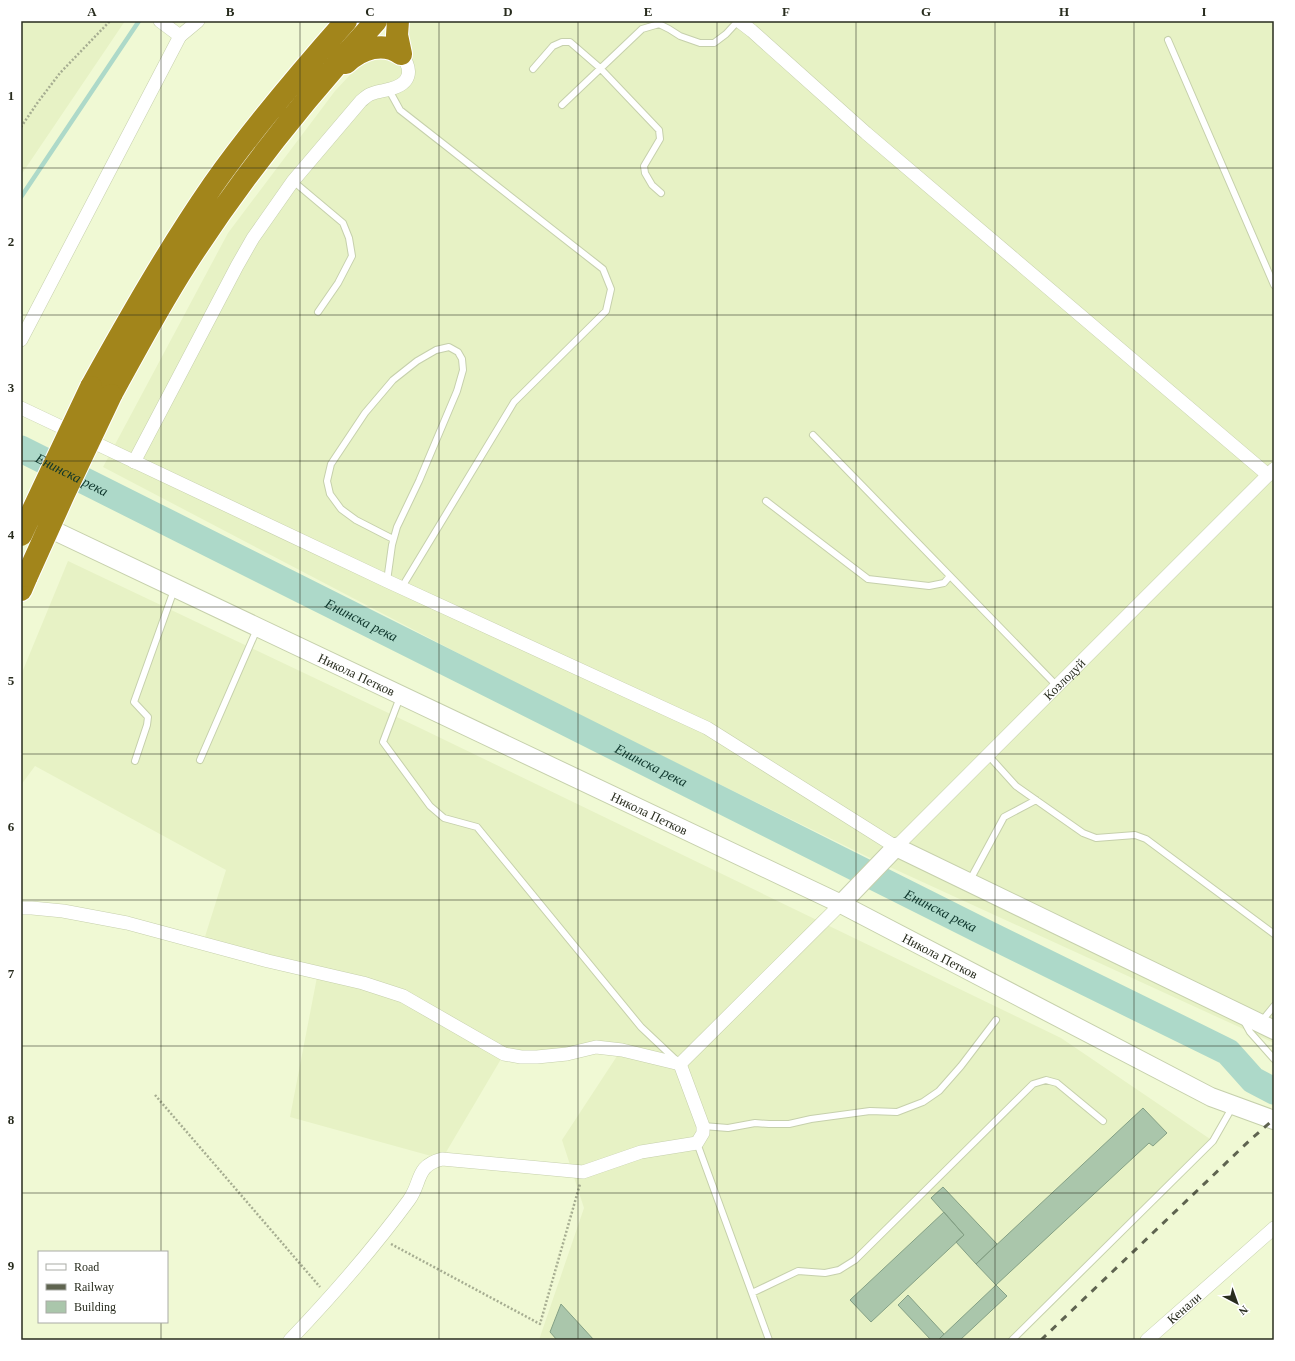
<svg xmlns="http://www.w3.org/2000/svg" width="1295" height="1361" viewBox="0 0 1295 1361" font-family="'Times New Roman',serif">
<style>
.built{fill:#e7f2c5}
.lines{fill:none;stroke-linecap:round;stroke-linejoin:round}
.stream{stroke:#add9c9;stroke-width:4.5}
.river{stroke:#add9c9;stroke-width:27}
.building{fill:#aac6ab;stroke:#84a085}
.lane-casing{stroke:#c6d0ac;stroke-width:8}
.street-casing{stroke:#c6d0ac;stroke-width:14}
.secondary-casing{stroke:#c6d0ac;stroke-width:20}
.highway-casing{stroke:#fff;stroke-width:24}
.path{stroke:#a6ad91;stroke-width:2.5;stroke-dasharray:2 2;stroke-linecap:butt}
.lane{stroke:#fff;stroke-width:6}
.street{stroke:#fff;stroke-width:13}
.secondary{stroke:#fff;stroke-width:18}
.highway{stroke:#a2851b;stroke-width:22}
.rail{stroke:#5f6450;stroke-width:3;stroke-dasharray:7 7;stroke-linecap:butt}
.highway-bridge-casing{stroke:#fff;stroke-width:24;stroke-linecap:butt}
.highway-bridge{stroke:#a2851b;stroke-width:22}
.grid{fill:none;stroke:#282c1e;stroke-width:1;stroke-opacity:0.55}
.labels{text-anchor:middle;dominant-baseline:central;stroke-width:3.5;stroke-linejoin:round;paint-order:stroke}
.street-label{font-size:13px;fill:#282c1e;stroke:#fff}
.water-label{font-size:14px;font-style:italic;fill:#0d352b;stroke:#fff}
.neatline{fill:none;stroke:#282c1e;stroke-width:1.5}
.grid-label{font-size:13px;text-anchor:middle;font-weight:bold;fill:#282c1e}
</style>
<rect width="100%" height="100%" fill="#f0f9d4"/>
<path class="built" d="M21 21H125L21 175Z
M400 21H1274V1043L868 857 538 695 103 467 228 233 335 91Z
M68 561 420 728 1061 1038 1213 1141 1012 1340H539L584 1208 562 1140 621 1050 504 1054 442 1159 290 1117 318 972 203 943 226 870 35 766 21 785V675Z"/>
<g class="lines">
<path class="stream" d="M21 197 139 21"/>
<path class="river" id="s1" d="M21 449 984 932 1228 1052 1253 1080 1274 1091"/>
</g>
<path class="building" d="M1143 1108 1167 1133 1153 1146 1149 1143 996 1285 976 1264Z
M943 1187 997 1244 976 1264 956 1242 964 1235 931 1198Z
M944 1212 964 1235 871 1322 850 1300Z
M996 1285 1007 1296 960 1340H938Z
M908 1295 944 1334 938 1340H931L898 1305Z
M561 1304 594 1340H557L550 1332Z"/>
<g class="lines">
<defs>
<path id="lane" d="M1168 40 1274 285
M533 69 553 46 562 42H570L600 68 659 130 660 139 644 166 645 173 652 185 661 193
M389 90 400 110 603 269 611 289 606 311 514 402 402 587
M562 105 642 29 659 24 669 29 680 36 700 43H714L726 34 738 21
M293 181 343 223 349 238 352 256 338 283 318 312
M813 435 1057 686
M766 501 868 579 929 586 944 583 950 576
M387 581 392 545 397 527 419 481 457 391 463 370 462 359 458 352 449 347 436 350 417 361 393 380 365 413 331 464 327 481 330 494 341 509 356 520 393 539
M400 697 383 742 430 806 444 818 477 827 641 1027 676 1060
M988 755 1016 786 1083 833 1096 838 1135 835 1146 839 1274 934
M200 760 257 629
M135 761 147 725 148 717 134 702 174 590
M970 880 1004 817 1036 800
M1244 1021 1250 1032 1274 1059
M1261 1022 1274 1006
M703 1126 728 1128 755 1123 769 1124H789L811 1119 870 1111 897 1112 923 1102 939 1091 961 1066 996 1020
M697 1143 769 1340
M752 1293 798 1271 825 1273 839 1270 855 1260 1033 1084 1046 1080 1057 1083 1103 1121
M1012 1340 1213 1141 1233 1106"/>
<g id="street">
<path d="M160 21 180 36"/>
<path d="M739 21 752 31 866 133 1268 475"/>
<path d="M21 340 180 36 198 21"/>
<path id="s2" d="M21 408 387 581 707 728 896 847 1274 469"/>
<path d="M134 462 237 266 253 238 293 181 361 101C364 99 367 95 371 94 377 91 384 91 390 89 410 84 414 71 401 54"/>
<path d="M21 908H32L63 911 127 923 268 961 363 983 403 996 504 1054 521 1057H537L567 1054 596 1047 622 1050 680 1064 841 904"/>
<path d="M290 1340C333 1295 373 1249 409 1200 422 1182 415 1166 442 1159L583 1172 641 1152 697 1143 703 1133V1126L680 1064"/>
<path id="s3" d="M1147 1340 1274 1228"/>
</g>
<g id="secondary">
<path id="s4" d="M36 522 841 904 1211 1097 1274 1120"/>
<path d="M841 904 896 847 1274 1030"/>
</g>
<path id="highway" d="M398 21 397 35 401 54
M346 63C361 49 383 41 401 54
M91 387C129 319 168 250 213 185 254 127 299 74 346 21
M111 395C135 351 159 306 186 264 242 177 306 97 376 21
M21 590 27 576"/>
</defs>
<use href="#lane" class="lane-casing"/>
<use href="#street" class="street-casing"/>
<use href="#secondary" class="secondary-casing"/>
<use href="#highway" class="highway-casing"/>
<path class="path" d="M21 127 38 102 60 73 110 21
M155 1095 320 1287
M391 1244 540 1324 580 1184"/>
<use href="#lane" class="lane"/>
<use href="#street" class="street"/>
<use href="#secondary" class="secondary"/>
<use href="#highway" class="highway"/>
<path class="rail" d="M1041 1340 1249 1141 1274 1119"/>
<defs>
<path id="highway-bridge" d="M21 535 91 387
M27 576 64 494 111 395"/>
</defs>
<use href="#highway-bridge" class="highway-bridge-casing"/>
<use href="#highway-bridge" class="highway-bridge"/>
</g>
<path class="grid" d="M161 21V1252M300 21V1340M439 21V1340M578 21V1340M717 21V1340M856 21V1340M995 21V1340M1134 21V1340M21 168H1274M21 315H1274M21 461H1274M21 607H1274M21 754H1274M21 900H1274M21 1046H1274M21 1193H1274M161 1322V1340"/>
<g class="labels">
<g class="street-label">
<text stroke="none"><textPath href="#s4" startOffset="355">Никола Петков</textPath></text>
<text stroke="none"><textPath href="#s2" startOffset="1218">Козлодуй</textPath></text>
<text stroke="none"><textPath href="#s4" startOffset="679">Никола Петков</textPath></text>
<text stroke="none"><textPath href="#s4" startOffset="1003">Никола Петков</textPath></text>
<text stroke="none"><textPath href="#s3" startOffset="49">Кенали</textPath></text>
</g>
<g class="water-label">
<text stroke="none"><textPath href="#s1" startOffset="57">Енинска река</textPath></text>
<text stroke="none"><textPath href="#s1" startOffset="381">Енинска река</textPath></text>
<text stroke="none"><textPath href="#s1" startOffset="705">Енинска река</textPath></text>
<text stroke="none"><textPath href="#s1" startOffset="1029">Енинска река</textPath></text>
</g>
</g>
<rect width="1295" height="1361" fill="none" stroke="#ffffff" stroke-width="44"/>
<rect x="38" y="1251" width="130" height="72" fill="#ffffff" stroke="#a9aba5"/>
<rect x="46" y="1264" width="20" height="6" fill="#ffffff" stroke="#a9aba5"/>
<text x="74" y="1271" font-size="12" fill="#282c1e">Road</text>
<rect x="46" y="1284" width="20" height="6" fill="#5f6450" stroke="#a9aba5"/>
<text x="74" y="1291" font-size="12" fill="#282c1e">Railway</text>
<rect x="46" y="1301" width="20" height="12" fill="#aac6ab" stroke="#a9aba5"/>
<text x="74" y="1311" font-size="12" fill="#282c1e">Building</text>
<g transform="translate(1237 1303) rotate(139)" stroke="#ffffff" stroke-width="3" paint-order="stroke">
<path d="M0-3L7 15L0 10L-7 15Z" fill="#282c1e"/>
<text y="-6" font-size="11" font-weight="bold" text-anchor="middle" fill="#282c1e">N</text>
</g>
<rect x="22" y="22" width="1251" height="1317" class="neatline"/>
<g class="grid-label">
<text x="92" y="16">A</text>
<text x="230" y="16">B</text>
<text x="370" y="16">C</text>
<text x="508" y="16">D</text>
<text x="648" y="16">E</text>
<text x="786" y="16">F</text>
<text x="926" y="16">G</text>
<text x="1064" y="16">H</text>
<text x="1204" y="16">I</text>
<text x="11" y="100">1</text>
<text x="11" y="246">2</text>
<text x="11" y="392">3</text>
<text x="11" y="539">4</text>
<text x="11" y="685">5</text>
<text x="11" y="831">6</text>
<text x="11" y="978">7</text>
<text x="11" y="1124">8</text>
<text x="11" y="1270">9</text>
</g>
</svg>
